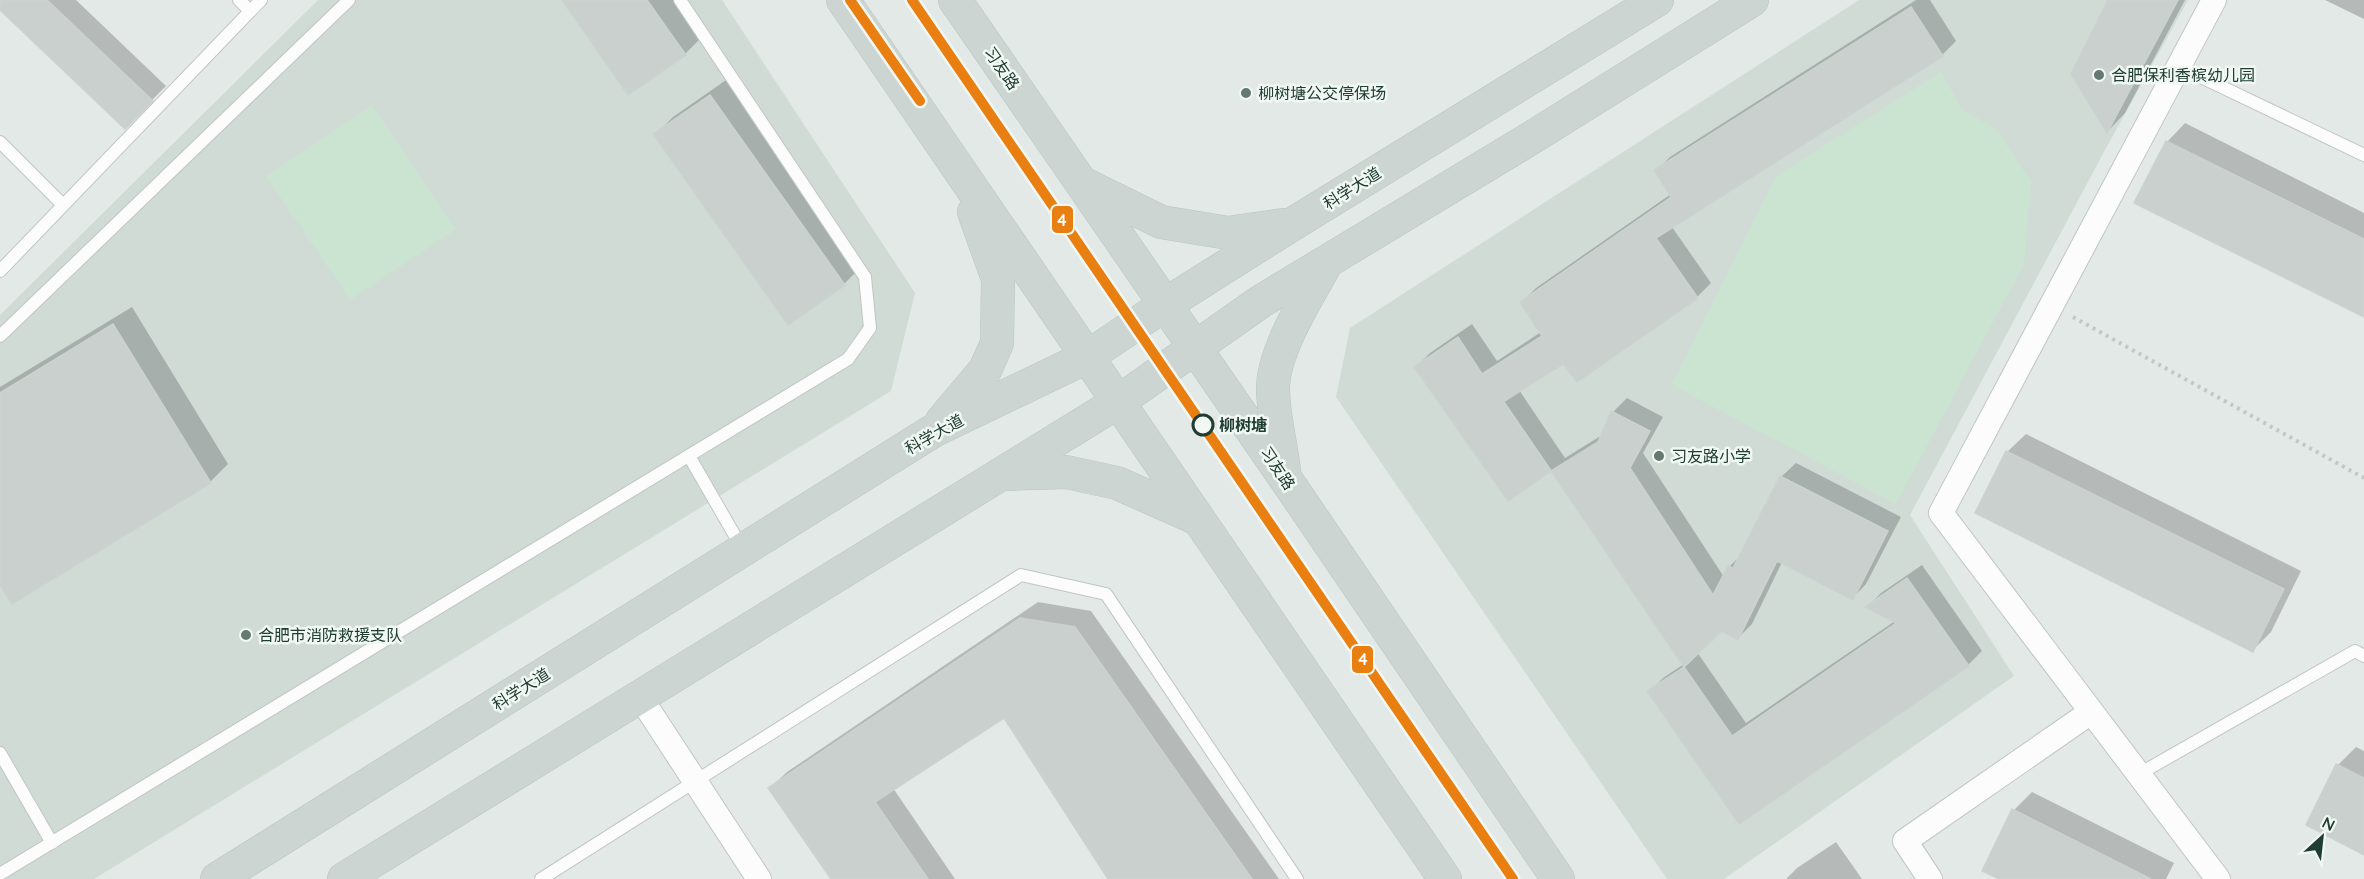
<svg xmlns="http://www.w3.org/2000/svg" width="2364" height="879" viewBox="0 0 2364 879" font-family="Quicksand,'Noto Sans SC',sans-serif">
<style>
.built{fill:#d0dbd6}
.green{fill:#cbe3d1}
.shadow{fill:#0003}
.building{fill:#cad0cd;stroke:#cbd2cf;stroke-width:1.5}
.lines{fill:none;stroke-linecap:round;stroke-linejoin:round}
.lane-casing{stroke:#c0c6c3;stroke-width:14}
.street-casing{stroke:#c0c6c3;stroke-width:26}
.primary-casing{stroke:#bbc5c2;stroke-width:34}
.path{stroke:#c0c9c6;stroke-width:4;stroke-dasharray:3 4.5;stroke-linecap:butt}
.lane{stroke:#fbfcfb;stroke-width:12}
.street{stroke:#fbfcfb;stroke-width:24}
.primary{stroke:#cdd5d2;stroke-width:33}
.metro-1-casing{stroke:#f1f8f4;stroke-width:15}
.metro-1{stroke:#e97e11;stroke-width:10}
.poi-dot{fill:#647972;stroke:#f1f8f4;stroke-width:2}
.stop-dot{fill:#f1f8f4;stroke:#203d33;stroke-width:3}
.labels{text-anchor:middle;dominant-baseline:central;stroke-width:5;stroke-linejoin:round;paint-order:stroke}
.street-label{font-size:16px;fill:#203d33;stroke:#f1f8f4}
.poi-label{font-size:16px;fill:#203d33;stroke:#f1f8f4;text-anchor:start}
.stop-label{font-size:16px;font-weight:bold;fill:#203d33;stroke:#f1f8f4;text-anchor:start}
.line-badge{stroke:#f1f8f4;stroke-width:2}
.badge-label{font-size:16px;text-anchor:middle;font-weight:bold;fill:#fff}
</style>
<rect width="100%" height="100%" fill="#e3e9e6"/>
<path class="built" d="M318 0H722L915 293 891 391 94 879H0V315Z
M1859 0H2188L2105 150 1910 515 2014 676 1724 879H1667L1336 397 1350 328Z"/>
<path class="green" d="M1941 72 1962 109 1997 130 2031 182 2024 264 1896 504 1672 385 1776 176Z
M372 105 456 229 350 300 266 176Z"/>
<path class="shadow" d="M0 0H76L166 86 125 127 0 8Z
M564 0H678L703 36 685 54Z
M1916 0H1930L1956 41 1942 55 1672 227 1711 283 1697 297 1563 362 1519 390 1565 458 1602 435 1613 412 1627 398 1663 417 1643 453 1724 577 1729 567 1741 555 1781 477 1796 463 1901 517 1866 584 1852 599 1782 562 1752 624 1738 638 1722 629 1697 652 1746 723 1895 621 1868 606 1881 593 1922 565 1982 651 1968 665 1740 822 1649 692 1663 678 1684 664 1500 395 1416 367 1430 353 1472 324 1497 361 1541 332 1522 302 1536 288 1671 194 1656 171 1670 157Z
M2110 0H2185L2125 113 2108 131Z
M2325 0H2364V19Z
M729 78 862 266 844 284 655 135 673 117Z
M2185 123 2364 213V315L2167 142Z
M132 307 228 464 210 482 0 582V387Z
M2026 434 2301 571 2271 632 2253 650 2007 452Z
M1038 602 1091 611 1279 879H1109L1004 715 893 788 955 879H832L770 788 787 772Z
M2356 747 2364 751V853L2338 765Z
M2032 792 2174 863 2166 879H2002L2014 810Z
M1836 842 1862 879H1786L1797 868Z"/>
<path class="building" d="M0 0H47L153 101 125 129 0 10Z
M562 0H647L686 55 628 95Z
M2108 0H2178L2107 133 2071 74Z
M1911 7 1943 56 1656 238 1698 298 1577 382 1563 364 1503 402 1551 471 1508 501 1414 367 1458 337 1482 374 1542 336 1520 302 1671 197 1654 170Z
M710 95 845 285 788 325 653 134Z
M2166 141 2364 239V317L2134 203Z
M113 324 211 483 12 604 0 585V393Z
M1611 411 1650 431 1630 468 1713 595 1728 566 1733 568 1780 476 1888 531 1853 600 1777 561 1738 640 1722 631 1684 667 1551 471 1598 442Z
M2006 451 2284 589 2253 652 1975 513Z
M1907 578 1969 666 1739 824 1647 691 1684 667 1732 736 1896 623 1865 607Z
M1020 618 1075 627 1252 879H1108L1004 718 875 802 928 879H831L768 788Z
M2336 764 2364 778V855L2306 825Z
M2012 809 2151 879H1999L1982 871Z"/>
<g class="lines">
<defs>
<path id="lane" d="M239 0 250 11
M2178 66 2364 155
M0 142 63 205
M0 271 261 0
M0 336 349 0
M689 456 742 548
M0 753 52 843
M2139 774 2355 651 2364 656
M0 874 848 359 870 328 865 277 680 0
M541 879 1021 575 1106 594 1297 879"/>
<path id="street" d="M2214 0 1941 513 2218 879
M640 697 759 879
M1930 879 1905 841 2091 712"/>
<path id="primary" d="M843 0 1445 879
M955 0 1285 478 1558 879
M1084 184 1161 222 1228 233 1283 225
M942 421 985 370 997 343 998 279 974 212
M1284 471C1281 444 1273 415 1273 388 1273 351 1309 294 1327 262
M1003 474 1066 472 1117 483 1198 519
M217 879 933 431 1087 357 1166 304 1296 222 1657 0
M344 879 1118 402 1260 302 1536 135 1752 0"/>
</defs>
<use href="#lane" class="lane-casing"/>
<use href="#street" class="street-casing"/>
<use href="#primary" class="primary-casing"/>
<path class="path" d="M2073 317 2364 478"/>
<use href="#lane" class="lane"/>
<use href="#street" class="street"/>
<use href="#primary" class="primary"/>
<defs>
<path id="metro-1" d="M850 0 920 101
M912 0 1513 879"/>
</defs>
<use href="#metro-1" class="metro-1-casing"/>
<use href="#metro-1" class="metro-1"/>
</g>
<g class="poi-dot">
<circle cx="2099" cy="75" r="6"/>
<circle cx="1246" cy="93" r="6"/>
<circle cx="1659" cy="456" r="6"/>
<circle cx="246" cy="635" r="6"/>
</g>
<circle class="stop-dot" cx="1203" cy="425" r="10"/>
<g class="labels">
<g class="street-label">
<text transform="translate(1002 68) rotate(55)">习友路</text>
<text transform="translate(1352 188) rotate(-32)">科学大道</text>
<text transform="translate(934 434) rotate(-29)">科学大道</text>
<text transform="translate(1278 468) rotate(56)">习友路</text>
<text transform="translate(521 689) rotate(-32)">科学大道</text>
</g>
<g class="poi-label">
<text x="2111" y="75">合肥保利香槟幼儿园</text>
<text x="1258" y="93">柳树塘公交停保场</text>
<text x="1671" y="456">习友路小学</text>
<text x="258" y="635">合肥市消防救援支队</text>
</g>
<g class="stop-label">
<text x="1219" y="425">柳树塘</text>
</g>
</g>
<g class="line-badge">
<rect x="1051" y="205" width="23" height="29" rx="6" fill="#e97e11"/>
<rect x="1351" y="645" width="23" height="29" rx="6" fill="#e97e11"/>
</g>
<g class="badge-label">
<text x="1062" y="226">4</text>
<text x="1363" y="665">4</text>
</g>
<g transform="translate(2322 837) rotate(27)" stroke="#f1f8f4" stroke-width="4.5" paint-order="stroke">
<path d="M0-4.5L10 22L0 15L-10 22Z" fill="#203d33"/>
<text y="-9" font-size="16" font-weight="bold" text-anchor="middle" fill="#203d33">N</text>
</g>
</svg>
